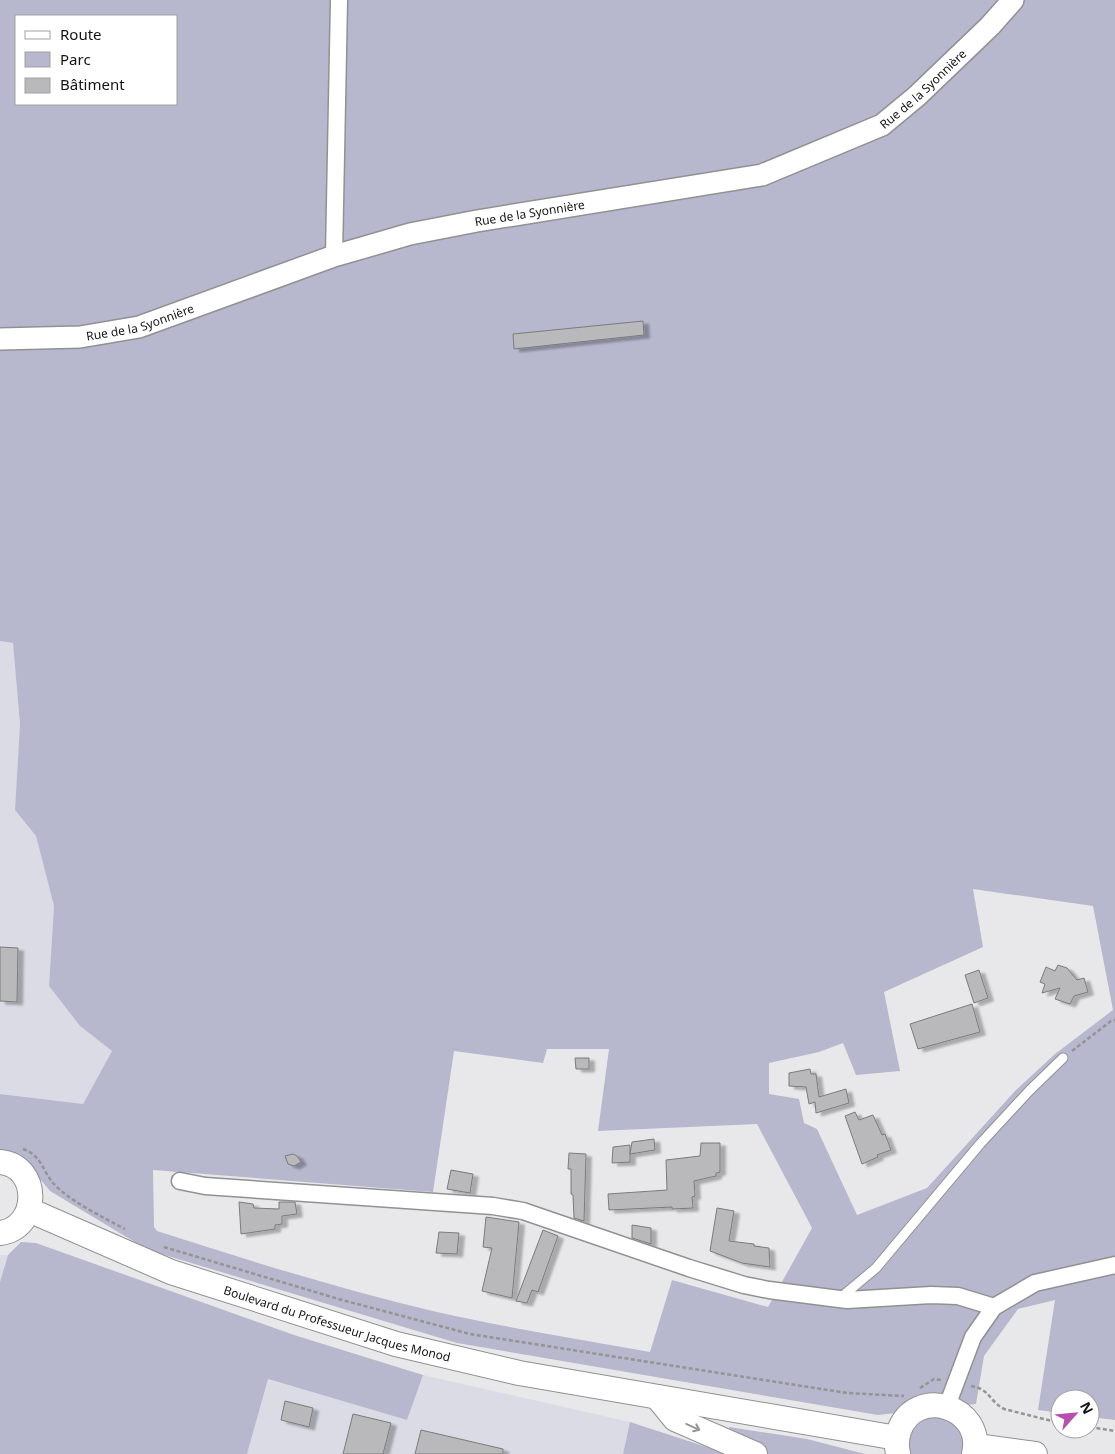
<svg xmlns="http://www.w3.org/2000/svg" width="1115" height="1454" viewBox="0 0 1115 1454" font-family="'Noto Sans',sans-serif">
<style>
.built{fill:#dbdbe5}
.green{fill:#b7b7ce;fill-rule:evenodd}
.building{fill:#b9b9bb;stroke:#7b7b7d;filter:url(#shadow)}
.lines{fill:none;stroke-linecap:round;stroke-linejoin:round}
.service-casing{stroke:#919193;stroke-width:11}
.minor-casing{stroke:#919193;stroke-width:19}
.tertiary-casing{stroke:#919193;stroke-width:24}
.secondary-casing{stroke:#919193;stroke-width:26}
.path{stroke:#949495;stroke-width:2.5;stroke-dasharray:4 2.5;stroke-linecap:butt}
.service{stroke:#fff;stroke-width:9}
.minor{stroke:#fff;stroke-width:16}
.tertiary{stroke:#fff;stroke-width:21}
.secondary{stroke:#fff;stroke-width:24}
.oneway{stroke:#959596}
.labels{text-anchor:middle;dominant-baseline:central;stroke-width:5;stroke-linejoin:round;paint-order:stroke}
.street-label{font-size:12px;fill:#141415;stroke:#fff}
</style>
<defs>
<filter id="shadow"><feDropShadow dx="5.5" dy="3" stdDeviation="1" flood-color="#0004"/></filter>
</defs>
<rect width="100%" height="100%" fill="#e8e8ea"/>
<path class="built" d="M0 641 13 643 20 724 15 809 36 836 54 906 49 986 80 1026 112 1051 83 1104 0 1094Z
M0 1255H8L0 1282Z
M423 1375 630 1422 623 1454H247L267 1379 407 1420Z"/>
<path class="green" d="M0 0H1115V1420L1090 1417V1399H1060V1413L1038 1410 1055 1300 1018 1309 984 1356 976 1404 878 1415 457 1343 148 1250 50 1191 20 1155 0 1151V1094L83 1104 112 1051 80 1026 49 986 54 906 36 836 15 810 20 724 13 643 0 641ZM16 16H176V104H16ZM973 889 1093 906 1113 1010 1055 1054 1015 1091 927 1188 857 1215 817 1129 804 1123 799 1099 769 1094V1063L819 1052 843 1043 856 1075 900 1071 884 992 983 947ZM547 1049H609L598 1131 757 1124 812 1228 768 1307 672 1280 650 1352C579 1339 507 1328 437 1312 343 1290 250 1261 157 1231L154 1227 153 1170 433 1192 454 1051 543 1063Z
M21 1242 36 1243 294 1335 423 1375 407 1420 268 1379 247 1454H0V1282L8 1255Z
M934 1414 947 1416 965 1436 963 1454H911C906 1432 914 1422 934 1414Z
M630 1422 728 1454 729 1427 807 1439 865 1454H623Z"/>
<path class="building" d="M643 321 644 335 514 349 513 334Z
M0 947 18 948 17 1002 0 1001Z
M1058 965 1067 968 1077 980 1084 978 1088 992 1074 996 1070 1004 1055 999 1060 988 1042 993 1045 984 1040 982 1046 967 1055 971Z
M979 970 988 998 974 1003 965 975Z
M972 1004 980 1032 918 1049 910 1024Z
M575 1058H589V1069H576Z
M810 1069 811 1074H816L819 1097 846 1089 849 1103 816 1113 815 1102 809 1104 806 1087 789 1086V1073Z
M855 1112 859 1120 873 1115 882 1135 885 1134 891 1150 877 1155 878 1157 862 1164 845 1116Z
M654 1139 655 1150 630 1154 632 1142Z
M701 1143H720V1172L716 1173V1176L694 1181 695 1196 692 1197 693 1208 672 1209V1207L609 1210 608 1194 667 1190 666 1160 700 1156Z
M630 1145V1162L612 1163 613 1147Z
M569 1153 586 1154 584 1221 574 1218 573 1195 571 1194V1169H568Z
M293 1154 297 1156 301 1162 294 1166 288 1164 285 1156Z
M451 1170 473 1174 470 1193 447 1189Z
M239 1202 253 1204 254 1208 279 1209V1202H295L297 1214 282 1216V1224L275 1225V1229L241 1234Z
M717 1208 734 1211 729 1241 754 1244V1246L769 1248 770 1267 742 1263 710 1251Z
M486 1217 519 1222 512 1298 482 1291 492 1248 483 1247Z
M632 1225 651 1228V1244L632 1238Z
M543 1230 558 1236 538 1292 532 1290 527 1303 516 1301Z
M439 1232 459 1233 457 1254 436 1253Z
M285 1401 313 1408 309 1427 281 1420Z
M353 1414 391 1423 383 1454H343Z
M421 1430 503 1449V1454H415Z"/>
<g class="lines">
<defs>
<path id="service" d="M839 1299 876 1268 980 1144 1030 1090 1063 1058"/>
<path id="minor" d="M334 256 339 0
M180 1181 205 1186 493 1206 523 1211 689 1268 744 1285 769 1290 847 1300 931 1295 958 1296 994 1307
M947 1406 973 1337 994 1307 1035 1283 1115 1265"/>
<g id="tertiary">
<path id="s1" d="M0 339 80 337 139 327 334 256 410 234 477 221 762 175 882 125 917 96 990 26 1013 0"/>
</g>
<g id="secondary">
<path d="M0 1162C41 1166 40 1228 0 1233"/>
<path id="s2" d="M29 1210 171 1272 396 1344 519 1373 897 1438"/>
<path d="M657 1397 675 1419 755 1454"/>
<path d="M976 1446 1035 1454"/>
<path d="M898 1453C896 1446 897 1438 899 1431 915 1385 985 1406 974 1454"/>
</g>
</defs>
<use href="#service" class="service-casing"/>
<use href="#minor" class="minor-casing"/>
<use href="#tertiary" class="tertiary-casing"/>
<use href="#secondary" class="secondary-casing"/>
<path class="path" d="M1072 1051 1111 1021 1115 1020
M23 1149C41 1155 43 1171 53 1183 68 1200 104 1218 125 1229
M164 1247 342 1300 470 1334 847 1393 904 1396
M971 1386C990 1389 989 1401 1004 1409L1060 1423
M920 1388 934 1379 941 1380
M1090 1427 1115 1431"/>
<use href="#service" class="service"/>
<use href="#minor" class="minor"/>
<use href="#tertiary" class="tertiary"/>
<use href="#secondary" class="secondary"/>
</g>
<defs><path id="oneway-shaft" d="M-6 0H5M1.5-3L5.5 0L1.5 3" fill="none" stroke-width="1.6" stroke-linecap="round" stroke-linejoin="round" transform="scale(1.25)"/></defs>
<use class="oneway" href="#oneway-shaft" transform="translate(693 1427) rotate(24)"/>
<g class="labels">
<g class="street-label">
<text stroke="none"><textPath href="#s1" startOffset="968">Rue de la Syonnière</textPath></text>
<text stroke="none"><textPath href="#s1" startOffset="548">Rue de la Syonnière</textPath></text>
<text stroke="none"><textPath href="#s1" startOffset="142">Rue de la Syonnière</textPath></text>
<text stroke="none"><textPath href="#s2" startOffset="329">Boulevard du Professueur Jacques Monod</textPath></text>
</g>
</g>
<rect x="15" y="15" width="162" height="90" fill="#ffffff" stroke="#a1a1a1"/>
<rect x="25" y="31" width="25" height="8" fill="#ffffff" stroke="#a1a1a1"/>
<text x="60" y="40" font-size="15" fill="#141415">Route</text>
<rect x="25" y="52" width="25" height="15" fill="#b7b7ce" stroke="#a1a1a1"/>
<text x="60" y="65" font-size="15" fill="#141415">Parc</text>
<rect x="25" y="78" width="25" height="15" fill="#b9b9bb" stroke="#a1a1a1"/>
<text x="60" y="90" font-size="15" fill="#141415">Bâtiment</text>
<g transform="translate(1075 1414) rotate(63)"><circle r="24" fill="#ffffff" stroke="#a1a1a1"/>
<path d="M0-4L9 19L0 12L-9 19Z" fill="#ba4eae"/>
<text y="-8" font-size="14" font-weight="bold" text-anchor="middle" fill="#141415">N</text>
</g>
</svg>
